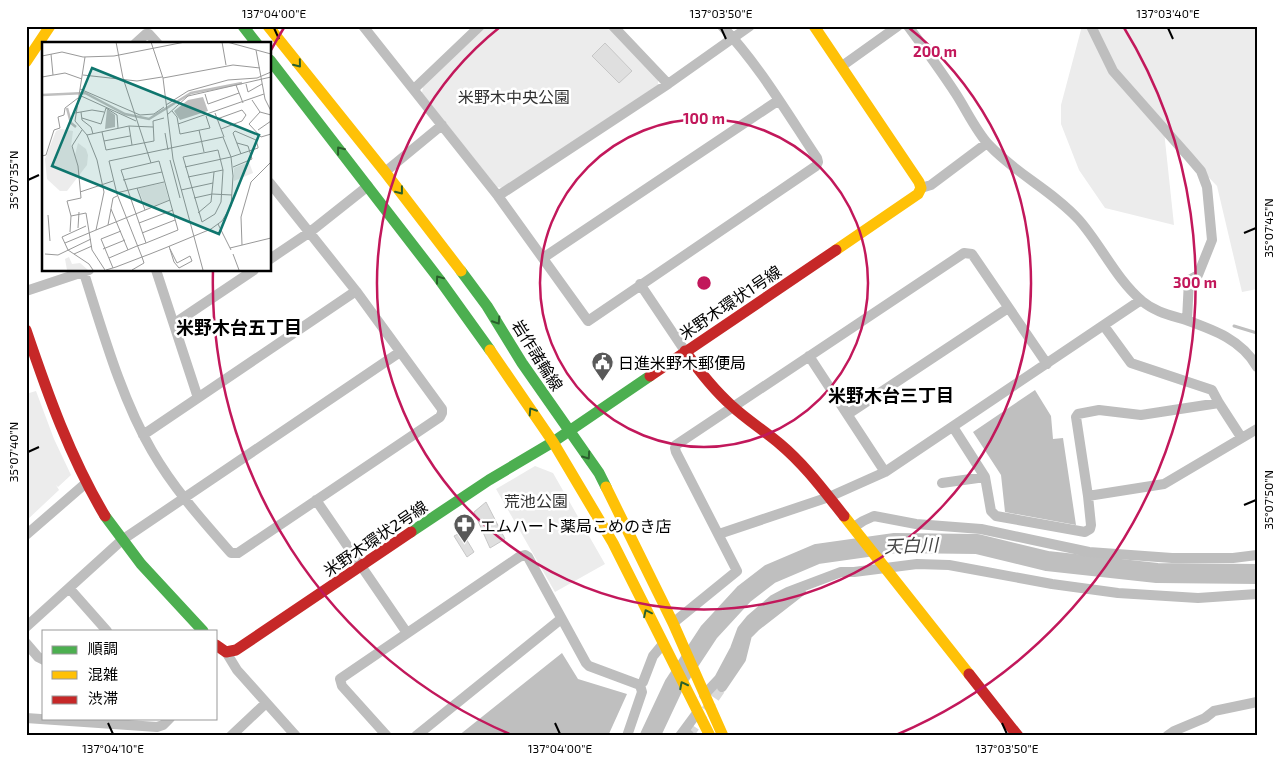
<svg xmlns="http://www.w3.org/2000/svg" width="1283" height="762" viewBox="0 0 1283 762" font-family="'Exo 2','Noto Sans JP',sans-serif">
<style>
.green{fill:#ececec}
.water{fill:#bfbfbf}
.lines{fill:none;stroke-linecap:round;stroke-linejoin:round}
.stream{stroke:#bfbfbf;stroke-width:3}
.river{stroke:#bfbfbf;stroke-width:20}
.building{fill:#dfdfdf;stroke:#c7c7c7}
.street-tunnel{stroke:#d9d9d9;stroke-width:10;stroke-dasharray:10 5;stroke-linecap:butt}
.street{stroke:#bebebe;stroke-width:10}
.fast{stroke:#4caf50;stroke-width:11}
.slow{stroke:#ffc107;stroke-width:11}
.jam{stroke:#c62828;stroke-width:11}
.oneway{stroke:#2a602c}
.ticks{fill:none;stroke:#000;stroke-width:2}
.ring{fill:none;stroke:#c2185b;stroke-width:2.5}
.labels{text-anchor:middle;dominant-baseline:central;stroke-width:5;stroke-linejoin:round;paint-order:stroke}
.park-label{font-size:16px;fill:#333;stroke:#fff}
.street-label{font-size:16px;fill:#000;stroke:#fff}
.poi-label{font-size:16px;fill:#000;stroke:#fff;text-anchor:start}
.neighbourhood-label{font-size:18px;font-weight:bold;fill:#000;stroke:#fff}
.water-label{font-size:18px;font-style:italic;fill:#444;stroke:#fff}
.inset-river{fill:none;stroke:#bfbfbf;stroke-width:2.5}
.inset-road{fill:none;stroke:#999;stroke-width:1}
.view{fill:#0f766e;fill-opacity:0.15;stroke:#0f766e;stroke-width:2.5}
.inset-edge{fill:none;stroke:#000;stroke-width:2.5}
.centre{fill:#c2185b;stroke:#fff;stroke-width:2.5}
.ring-label{font-size:15px;text-anchor:middle;font-weight:bold;fill:#c2185b;stroke:#fff;stroke-width:5;stroke-linejoin:round;paint-order:stroke}
.neatline{fill:none;stroke:#000;stroke-width:2}
.ticks-label{font-size:12px;text-anchor:middle;fill:#000}
</style>
<rect width="100%" height="100%" fill="#fff"/>
<path class="green" d="M487 26H607L658 79V85L503 188 497 187 422 93 423 87Z
M1082 26H1257V289L1242 292 1217 186 1164 131 1174 225 1105 208 1079 170 1061 124V105Z
M36 391 54 439 71 475 58 487 56 485 59 490 26 521V394Z
M535 466 553 473 605 564 555 592 496 489Z"/>
<path class="water" d="M1035 390 1051 416 1053 439 1063 438 1076 525 1005 512 1001 475 973 432Z
M562 653 578 679 627 694 608 736H458Z"/>
<g class="lines">
<path class="stream" d="M1234 326 1257 333"/>
<path class="river" d="M650 736 674 685 709 632 744 594 770 574 817 554 895 543 977 544 1047 561 1157 573 1257 574"/>
</g>
<path class="building" d="M605 43 632 71 619 83 592 56Z
M486 502 505 539 490 548 474 512Z
M462 532 474 552 467 557 454 536Z"/>
<g class="lines">
<path class="street-tunnel" d="M689 735 722 687"/>
<path class="street" d="M363 26 498 196 588 321 816 166 818 162 817 158C787 113 759 65 722 26
M613 26 668 84
M908 26C925 49 941 71 956 94 967 111 976 131 989 145 1016 174 1053 191 1079 220 1101 245 1116 279 1142 301 1155 312 1170 315 1186 320 1214 330 1242 340 1257 367
M1091 26 1113 71 1189 157 1201 171 1207 187 1212 240 1198 275 1189 280 1187 320
M135 44 146 34H149L158 44
M842 66 898 26
M414 89 480 26
M385 172 442 125
M921 188 931 185 987 143
M498 196 668 84 750 26
M543 258 779 100
M270 259 310 232 368 186
M83 270C102 329 121 398 152 451 174 489 202 520 231 553H238L440 417 442 413V409L356 291 270 183
M156 270 198 398
M640 284 685 351
M26 291 89 270
M175 323 254 270
M1104 326 1131 363 1212 390 1219 403 1241 437
M809 356 885 472
M848 414 1008 308
M953 427 985 477 991 511 996 516 1085 532 1090 529 1091 525 1088 496 1076 417 1078 414 1099 410 1141 415 1219 403
M143 435 356 291
M942 483 985 477
M1088 496 1164 484 1257 429
M316 500 407 633
M854 527 863 521 874 516 916 524 981 529 1089 552 1172 558H1233L1257 555
M719 534 829 497 885 472 1141 300
M26 535 86 483
M69 588 107 631
M673 623 737 571 676 452 675 448 676 445 964 253 972 254 1047 364
M26 627 122 540 400 352
M26 643 38 657 44 660
M226 652 237 670 296 736
M722 687 741 659 747 635 756 626 801 591
M704 695 719 679 735 649 742 630 751 619 773 600 788 592 841 572H854L917 564 949 565 1052 584 1118 593 1198 598 1257 594
M26 718 157 727 163 725 170 718
M231 736 266 703
M387 736 342 686 340 679 519 557 525 555 528 557 586 663 589 666 640 685
M416 736 561 619
M627 736 642 692 640 685 643 682 653 656 663 644
M680 736 697 713
M688 736 689 735
M1167 736 1174 731 1205 718 1214 711 1257 702"/>
<path class="fast" d="M243 26 257 44
M270 60 439 279 490 350
M461 271 487 306 522 363 599 473 606 487
M105 516 141 564 203 631
M411 532 489 480 553 442 650 376"/>
<path class="slow" d="M268 26 385 172 461 271
M814 26 919 182 921 188 918 194 836 250
M26 62 50 26
M490 350 553 442 613 543 710 736
M606 487 673 623 723 736
M844 516 969 674"/>
<path class="jam" d="M26 330C48 395 70 457 105 516
M685 351C699 371 714 390 732 406 747 420 765 431 780 444 805 465 824 491 844 516
M650 376 836 250
M216 645 226 652 236 650 411 532
M969 674 1018 736"/>
</g>
<defs><path id="oneway-chevron" d="M-2-3.5L2.5 0L-2 3.5" fill="none" stroke-width="1.6" stroke-linecap="round" stroke-linejoin="round" transform="scale(1.25)"/></defs>
<g class="oneway">
<use href="#oneway-chevron" transform="translate(298 64) rotate(51)"/>
<use href="#oneway-chevron" transform="translate(340 150) rotate(-128)"/>
<use href="#oneway-chevron" transform="translate(400 191) rotate(52)"/>
<use href="#oneway-chevron" transform="translate(439 279) rotate(-127)"/>
<use href="#oneway-chevron" transform="translate(497 321) rotate(57)"/>
<use href="#oneway-chevron" transform="translate(532 411) rotate(-123)"/>
<use href="#oneway-chevron" transform="translate(587 456) rotate(55)"/>
<use href="#oneway-chevron" transform="translate(647 613) rotate(-116)"/>
<use href="#oneway-chevron" transform="translate(683 685) rotate(-117)"/>
</g>
<path class="ticks" d="M274 28 279 39M721 28 726 39M1168 28 1173 39M28 180 39 175M1244 233 1256 228M28 452 39 447M1244 505 1256 500M108 723 113 734M555 723 560 734M1002 723 1007 734"/>
<g class="ring">
<circle cx="704" cy="283" r="164"/>
<path d="M908 27A327 327 0 1 1 500 27"/>
<path d="M512 735A491 491 0 0 1 213 270M270 52A491 491 0 0 1 285 26M1123 26A491 491 0 0 1 896 735"/>
</g>
<defs>
<symbol id="civic-pin" viewBox="-11 -11 22 30"><path d="M0 17L-7.5 6A9.5 9.5 0 1 1 7.5 6Z" fill="#595959" stroke="#fff"/><path d="M-.6-6.5H3V-4.5H.6V-3L4-1V1h2V6H-6V1h2V-1L-.6-3ZM-1.2 2.5V6h2.4V2.5Z" fill="#fff"/></symbol>
<symbol id="pharmacy-pin" viewBox="-11 -11 22 30"><path d="M0 17L-7.5 6A9.5 9.5 0 1 1 7.5 6Z" fill="#595959" stroke="#fff"/><path d="M-2-6h4v4h4v4h-4v4h-4v-4h-4v-4h4Z" fill="#fff"/></symbol>
</defs>
<g fill-rule="evenodd">
<use href="#civic-pin" x="590" y="350" width="25" height="34"/>
<use href="#pharmacy-pin" x="452" y="512" width="25" height="34"/>
</g>
<g class="labels">
<g class="park-label">
<text x="514" y="96">米野木中央公園</text>
<text x="536" y="500">荒池公園</text>
</g>
<g class="street-label">
<text transform="translate(730 302) rotate(-34)">米野木環状1号線</text>
<text transform="translate(538 355) rotate(58)">岩作諸輪線</text>
<text transform="translate(375 538) rotate(-34)">米野木環状2号線</text>
</g>
<g class="poi-label">
<text x="618" y="362">日進米野木郵便局</text>
<text x="480" y="525">エムハート薬局こめのき店</text>
</g>
<g class="neighbourhood-label">
<text x="239" y="327">米野木台五丁目</text>
<text x="891" y="395">米野木台三丁目</text>
</g>
<g class="water-label">
<text transform="translate(911 545) rotate(-2)">天白川</text>
</g>
</g>
<g transform="translate(42 42)">
<rect width="229" height="229" fill="#fff"/>
<path d="M19 87 31 89 29 104 33 113 36 101 44 107 46 113 45 123 25 149H18L5 137 3 117 14 89ZM207 120 211 131 192 139V126ZM122 141 127 158 104 167 96 146ZM27 215 30 222 38 221 46 228H25L23 217Z" fill="#ececec"/>
<path d="M161 55 166 69 138 78 132 69 146 58ZM65 67 73 73V85L63 87Z" fill="#bfbfbf"/>
<path class="inset-river" d="M0 53 43 51 83 72 107 77 149 51 200 41M25 66 29 81 34 85"/>
<path class="inset-road" d="M74 0 81 36 109 121M109 0 121 36 131 117 161 228M180 0 184 23M185 0 229 12M214 8 223 57 229 69M9 12 11 33M0 14 20 10 41 15 72 14 143 0M41 33 95 39 120 35M0 35 23 31 40 37M121 36 191 23 218 26M204 42 206 50 220 42M194 43 201 61M38 47 98 73 112 72 122 65M163 52 166 62 197 51M37 53 94 79M210 58 218 70 229 73M124 63 146 49 186 38 215 36 229 30M130 69 135 75 138 92 168 86 164 74M39 70 40 78 49 85 51 92M218 70 207 82 219 95 229 92M33 71 50 68 62 70M173 71 182 95M125 73 146 54 229 35M40 76 59 82 64 66 75 73 76 86M175 77 200 68 204 73 200 79 179 87M136 82 222 52M87 84 90 103M157 88 162 110M216 88 229 79M60 90 64 108 112 99 111 79 122 76M123 91 126 108M45 93 87 84 111 85M62 99 88 94M176 108 181 128 179 160 173 172 160 180 141 115ZM0 114 4 113 12 88 18 86 16 75 22 73 23 66 36 56M128 118 138 156M143 125 189 115 216 106V105L214 98 193 89 191 91 199 112M191 125 210 117 206 104 195 101M146 135 181 128M81 138 120 130M95 146 103 168M139 148 171 141M38 150 71 139M74 151 122 140M152 156 170 152 190 153M69 167 86 208M156 171 169 160 172 130M6 173 8 199M29 174 25 159 39 156 36 124 30 104 40 88M97 181 131 168M176 182 189 208M66 183 71 156 75 154M44 184 20 195 26 208 47 222 51 228M36 186 37 170M54 188 128 158M28 190 29 174 44 171 50 208 63 228M100 191 133 178M23 201 54 188 62 150 55 118 45 93 33 79 43 15M200 203 199 175 209 140 229 120M127 204 132 220 137 226 150 219 148 214 135 221 128 207M188 206 229 196M61 207 83 198M3 212 16 213 49 197M32 212 50 204M191 212 197 228M67 216 95 204 104 201 136 188 117 119 79 128 104 201M71 226 59 197 79 189M64 228 74 225 100 215 108 212 123 206 169 187 180 179 189 164 191 134 189 115 181 95 67 119 75 152 100 215 102 221 90 228"/>
<path class="view" d="M50 26 217 93 177 192 10 124Z"/>
<rect width="229" height="229" class="inset-edge"/>
</g>
<circle cx="704" cy="283" r="8" class="centre"/>
<g class="ring-label">
<text x="935" y="57">200 m</text>
<text x="704" y="124">100 m</text>
<text x="1195" y="288">300 m</text>
</g>
<rect width="1283" height="762" fill="none" stroke="#ffffff" stroke-width="55"/>
<rect x="42" y="630" width="175" height="90" fill="#ffffff" stroke="#999999"/>
<rect x="52" y="646" width="25" height="8" fill="#4caf50" stroke="#999999"/>
<text x="88" y="654" font-size="15" fill="#000000">順調</text>
<rect x="52" y="671" width="25" height="8" fill="#ffc107" stroke="#999999"/>
<text x="88" y="680" font-size="15" fill="#000000">混雑</text>
<rect x="52" y="696" width="25" height="8" fill="#c62828" stroke="#999999"/>
<text x="88" y="704" font-size="15" fill="#000000">渋滞</text>
<rect x="28" y="28" width="1228" height="706" class="neatline"/>
<g class="ticks-label">
<text x="274" y="18">137°04'00"E</text>
<text x="721" y="18">137°03'50"E</text>
<text x="1168" y="18">137°03'40"E</text>
<text transform="translate(14 180) rotate(-90)" y="4">35°07'35"N</text>
<text transform="translate(1269 228) rotate(-90)" y="4">35°07'45"N</text>
<text transform="translate(14 452) rotate(-90)" y="4">35°07'40"N</text>
<text transform="translate(1269 500) rotate(-90)" y="4">35°07'50"N</text>
<text x="113" y="753">137°04'10"E</text>
<text x="560" y="753">137°04'00"E</text>
<text x="1007" y="753">137°03'50"E</text>
</g>
</svg>
